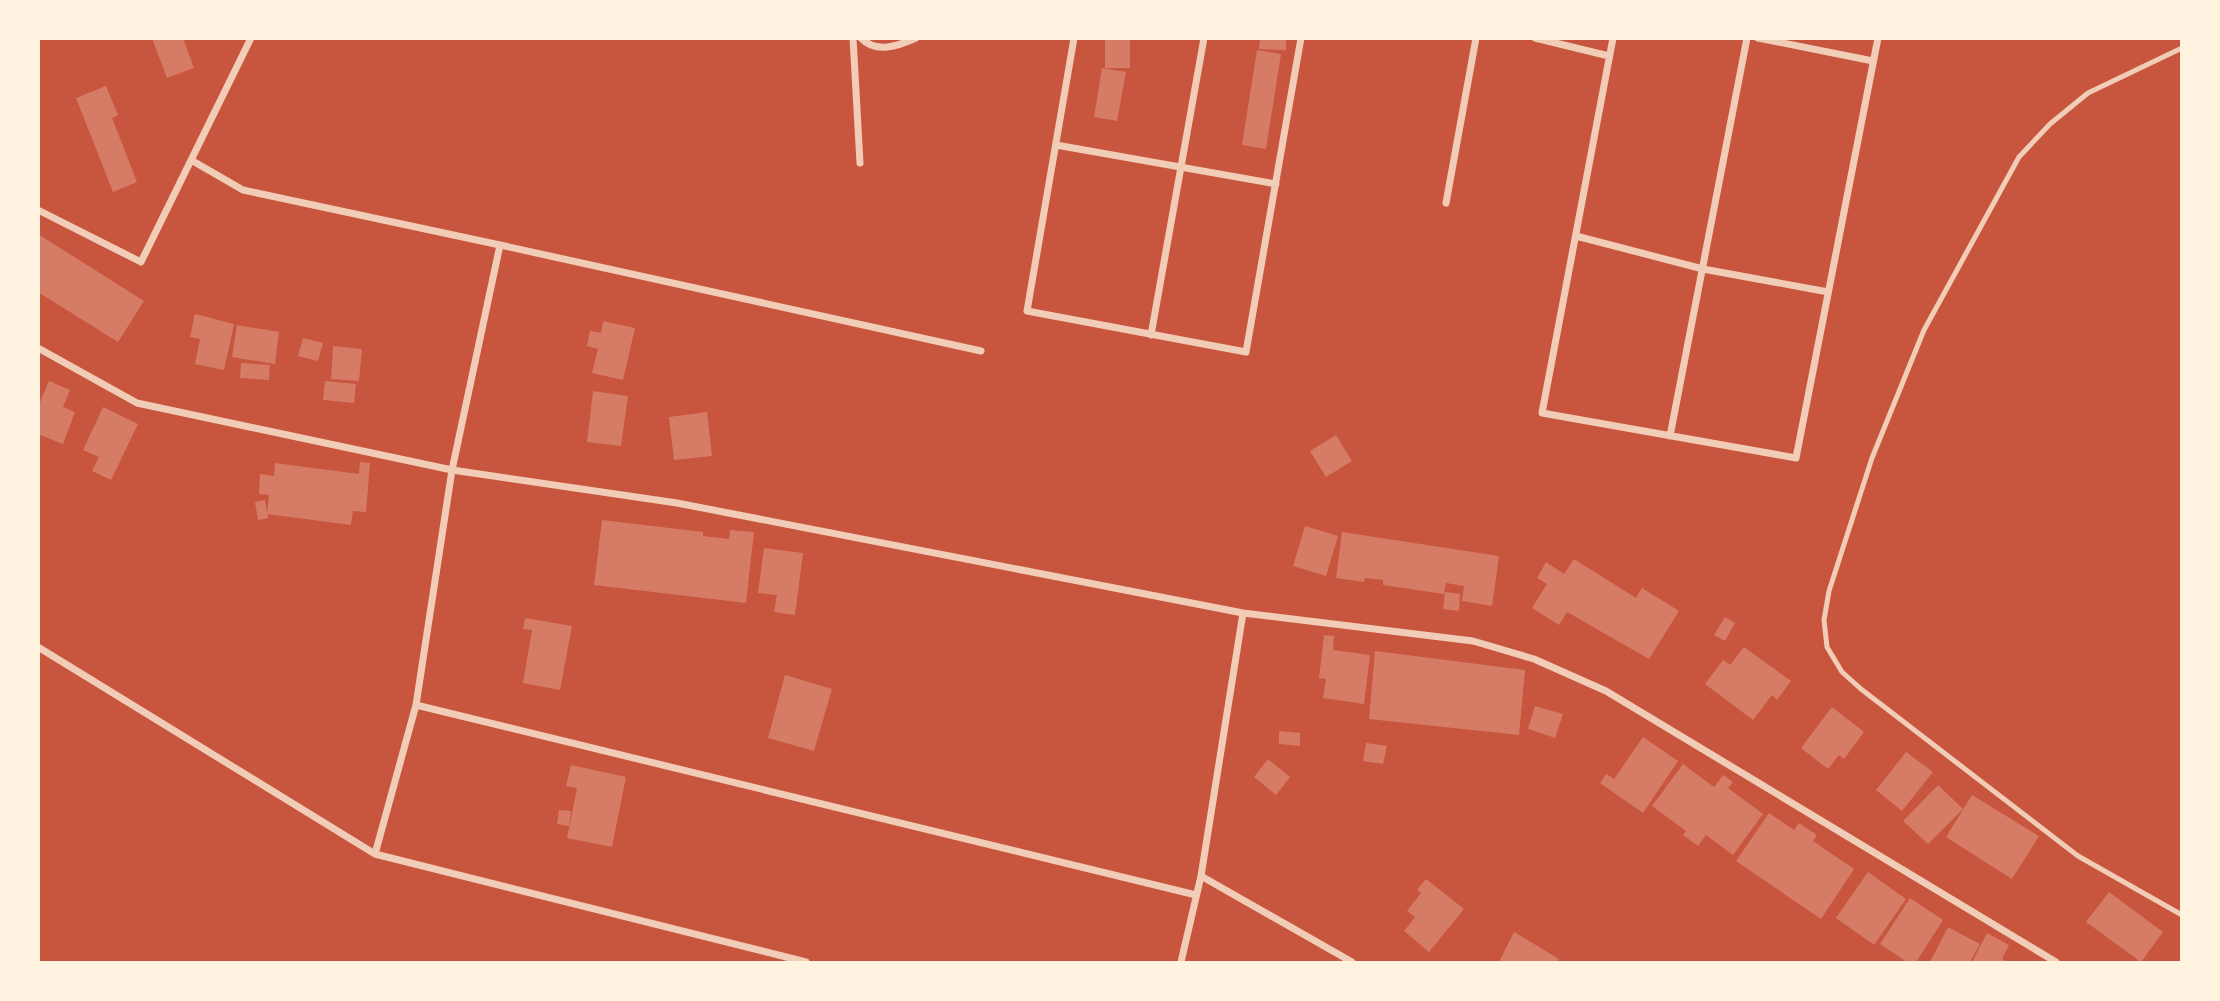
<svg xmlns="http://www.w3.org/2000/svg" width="2220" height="1001" viewBox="0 0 2220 1001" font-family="'DM Sans',sans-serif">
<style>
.building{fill:#d67c66}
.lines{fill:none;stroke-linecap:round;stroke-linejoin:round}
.service{stroke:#f1ccb7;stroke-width:5}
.minor{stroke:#f1ccb7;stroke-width:7}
</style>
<rect width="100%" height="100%" fill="#c8553d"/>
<path class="building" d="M152 38H183L194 68 167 78Z
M1105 38H1130V68H1105Z
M1260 38H1286V50L1259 49Z
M1257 50 1281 54 1266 149 1242 145Z
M1102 68 1126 72 1117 121 1094 117Z
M106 86 118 115 112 118 137 182 113 192 76 98Z
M38 234 144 301 118 342 38 292Z
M195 314 234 324 224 370 195 364 200 339 190 337Z
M603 321 635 328 623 380 592 373 598 349 587 346 590 331 601 333Z
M237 325 279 332 275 364 232 357Z
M303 338 323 343 318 361 298 356Z
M333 346 362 349 359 381 331 379Z
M241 363 270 365 269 380 240 378Z
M49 381 70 390 63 407 75 412 63 444 38 434V407Z
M325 381 356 384 354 403 323 400Z
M593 391 628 396 621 446 587 442Z
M103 407 138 424 111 480 92 471 99 457 83 450Z
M707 412 712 456 674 460 669 417Z
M1336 435 1352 461 1326 477 1310 451Z
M360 462 370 463 366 512 353 511 351 525 267 514 269 495 259 494 260 474 274 476 275 463 359 474Z
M265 500 268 518 258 520 255 502Z
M602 520 703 532V536L729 539 730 530 754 532 746 603 594 585Z
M1305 526 1338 536 1326 576 1293 566Z
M1342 532 1499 556 1492 606 1462 601 1464 586 1446 583 1444 594 1383 585V580L1365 578 1364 582 1336 578Z
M764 548 803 553 795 615 774 612 777 595 758 593Z
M1574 559 1636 598 1642 588 1679 611 1649 659 1567 612 1559 625 1532 608 1547 584 1537 578 1546 562 1564 574Z
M1445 592 1460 594 1459 611 1443 609Z
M1725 617 1735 623 1725 641 1714 635Z
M525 618 572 626 560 690 523 683 532 630 523 629Z
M1324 635 1334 636 1333 650 1370 655 1364 704 1323 698 1326 679 1319 678Z
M1744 647 1791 681 1777 700 1772 695 1753 720 1705 684 1723 660 1730 665Z
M1375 651 1525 670 1519 735 1369 719Z
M785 675 832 689 814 751 768 738Z
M1535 706 1563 714 1555 738 1528 729Z
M1832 707 1864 732 1844 759 1839 755 1828 769 1801 748Z
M1279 731 1300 733V746L1279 744Z
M1643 737 1678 761 1643 813 1600 783 1606 774 1614 779Z
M1366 743 1387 746 1383 764 1363 761Z
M1906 752 1933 772 1902 811 1876 790Z
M1268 759 1290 777 1276 795 1254 777Z
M1683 764 1714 787 1723 775 1733 782 1728 788 1763 814 1733 855 1706 835 1698 846 1683 835 1686 831 1652 806Z
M571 765 626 777 612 847 567 838 577 788 566 786Z
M1938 785 1963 809 1928 844 1903 821Z
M1972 795 2039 836 2012 879 1946 837Z
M559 810 571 811 569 826 557 824Z
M1769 813 1794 830 1799 823 1817 835 1813 841 1854 869 1821 919 1736 861Z
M1868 872 1906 899 1874 945 1836 918Z
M1426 879 1464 909 1429 952 1404 931 1415 917 1407 911 1421 893 1417 890Z
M2109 892 2163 932 2141 962 2086 922Z
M1910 898 1943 920 1916 962H1907L1880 944Z
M1948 927 1980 944 1970 962H1930Z
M1514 932 1559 959 1556 962H1499Z
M1987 933 2009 945 2002 959 2008 962H1972Z"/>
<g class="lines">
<path class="service" d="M2182 48 2088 93 2050 124 2019 157 1924 330 1872 458 1829 591 1824 620 1827 647 1842 672 1861 689 2078 856 2182 915"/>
<path class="minor" d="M853 38 860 163
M861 38C876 54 898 46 916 38
M1074 38 1027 311 1246 352 1301 38
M1535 38 1609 56
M1613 38 1542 413 1796 458 1878 38
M1758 38 1873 61
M1056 145 1276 184
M1446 203 1476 38
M38 210 141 262 251 38
M1576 236 1703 269 1828 292
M500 245 981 351
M1151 335 1204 38
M38 348 137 403 452 470 500 245 243 190 191 160
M1670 436 1747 38
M38 647 375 854
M416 705 1196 895
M1201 876 1243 613 1473 641 1534 659 1606 691 2056 962
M806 962 375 854 416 705 452 470 677 503 1243 613
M1181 962 1201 876 1352 962"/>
</g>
<rect width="2220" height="1001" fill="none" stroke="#fff3e0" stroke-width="80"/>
</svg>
